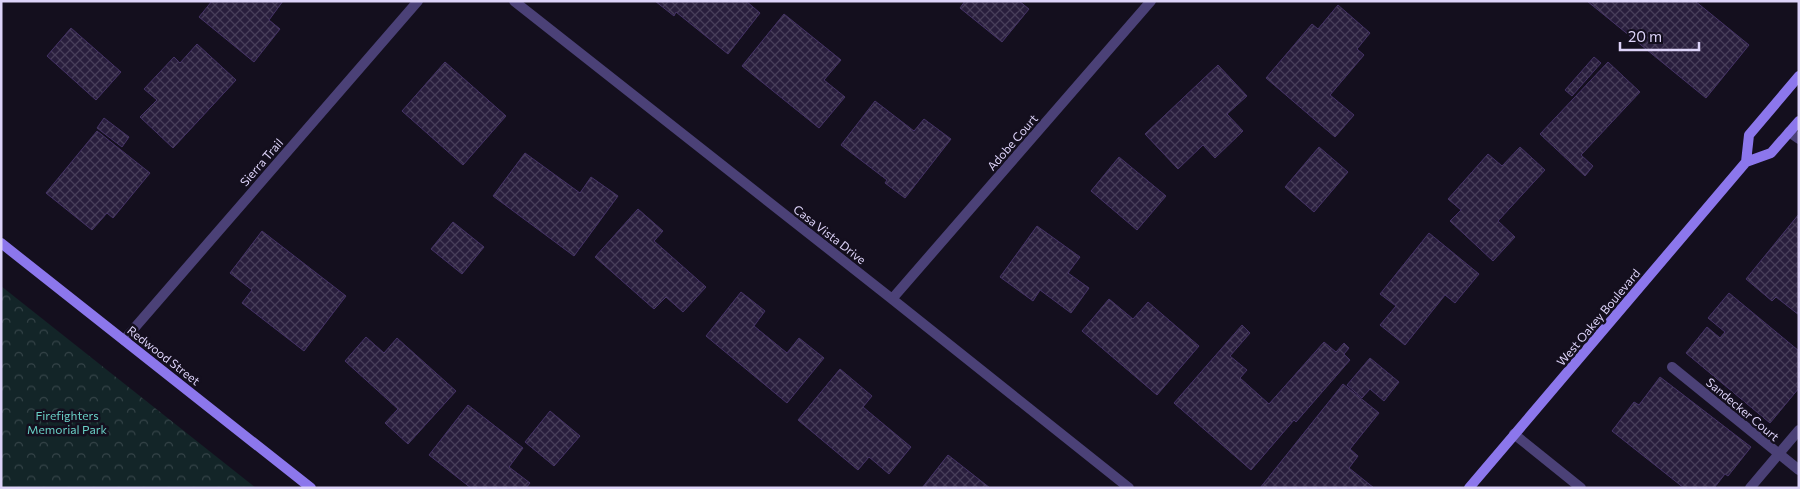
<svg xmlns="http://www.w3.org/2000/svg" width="1800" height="489" viewBox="0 0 1800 489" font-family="Commissioner,sans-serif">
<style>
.park{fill:url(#park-crowns)}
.building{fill:url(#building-cross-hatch);stroke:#453366}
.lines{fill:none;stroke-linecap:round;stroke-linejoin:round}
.lane{stroke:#4b4177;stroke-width:10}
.street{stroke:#4b4177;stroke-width:10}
.secondary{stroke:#8c77ec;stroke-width:10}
.labels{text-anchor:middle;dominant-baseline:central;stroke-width:5;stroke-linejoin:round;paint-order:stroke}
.street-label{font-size:12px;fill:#ddd3f9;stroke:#140f1e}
.park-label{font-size:12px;fill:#69cfc5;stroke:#140f1e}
</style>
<defs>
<pattern id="park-crowns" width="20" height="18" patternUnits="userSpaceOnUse" patternTransform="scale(1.25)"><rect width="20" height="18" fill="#132528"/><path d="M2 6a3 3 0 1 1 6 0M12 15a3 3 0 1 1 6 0" fill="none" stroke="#354448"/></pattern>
<pattern id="building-cross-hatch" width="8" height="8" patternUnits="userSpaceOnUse" patternTransform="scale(1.25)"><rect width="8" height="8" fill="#291e3d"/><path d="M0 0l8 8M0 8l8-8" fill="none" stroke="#483e5a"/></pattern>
</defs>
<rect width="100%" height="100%" fill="#140f1e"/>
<path class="park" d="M1 286 256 488H1Z"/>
<path class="building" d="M212 1H283L269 20 280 29 254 62 199 17Z
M655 1H746L760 13 728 54 676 12 674 16Z
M965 1H1019L1029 9 1002 42 960 8Z
M1587 1H1695L1749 45 1706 98Z
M1338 5 1370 33 1357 49 1364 55 1330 95 1354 115 1335 137 1266 78 1312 24 1318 29Z
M784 14 841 60 824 80 845 97 819 128 742 66Z
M71 28 121 72 96 100 47 56Z
M197 44 236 80 173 148 140 117 157 100 144 89 174 57 180 63Z
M1594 57 1601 63 1572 96 1565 90Z
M445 62 506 116 463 165 402 111Z
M1608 62 1640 92 1581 155 1593 166 1585 176 1540 134Z
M1218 65 1247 96 1227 114 1243 131 1215 158 1203 145 1178 169 1145 134Z
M875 101 914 131 924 119 951 139 905 198 885 183 887 180 841 145Z
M104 118 129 137 122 147 97 128Z
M97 131 150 173 113 218 107 213 92 230 46 193Z
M1319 147 1348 172 1314 212 1285 187Z
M1520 147 1545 170 1498 221 1515 237 1493 261 1450 221 1461 210 1448 199 1488 154 1502 166Z
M525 153 580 193 591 177 618 196 574 256 493 196Z
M1119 157 1166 196 1137 230 1091 191Z
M638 209 663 231 654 241 706 287 683 312 666 297 654 309 595 257Z
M1799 214V315L1776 297 1772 301 1746 279Z
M453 222 484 247 462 274 431 249Z
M1037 226 1080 257 1068 273 1089 288 1071 313 1040 290 1033 301 1000 277Z
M262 231 346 296 304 351 242 303 252 290 230 273Z
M1429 233 1479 274 1455 303 1445 295 1405 345 1380 325 1396 306 1380 294Z
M741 292 765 311 754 326 787 353 799 338 824 358 787 403 706 336Z
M1729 293 1799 351V388L1770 423 1686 353 1707 327 1720 338 1725 332 1708 318Z
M1109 299 1133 319 1148 302 1199 346 1157 395 1082 331Z
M1242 325 1250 333 1230 356 1247 370 1240 378 1269 404 1324 342 1336 352 1344 343 1349 348 1344 354 1350 360 1296 422 1294 420 1251 470 1174 403Z
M366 337 384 353 397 338 456 391 408 444 385 423 398 409 345 361Z
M1370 358 1399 382 1384 401 1370 389 1362 398 1347 385Z
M840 369 872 396 863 407 911 447 889 474 869 457 858 470 798 420Z
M1660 377 1751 447 1728 476 1725 474 1714 488H1684L1612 431 1634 402 1639 405Z
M1343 384 1379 413 1350 449 1358 456 1349 468 1374 488H1260Z
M468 405 523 448 509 467 530 483 526 488H471L429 455Z
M550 411 580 436 554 466 525 442Z
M948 455 990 488H922Z"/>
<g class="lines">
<path class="lane" d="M1789 132 1799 139"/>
<path class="street" d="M514 1 892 299 1129 488
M892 299 1151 1
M124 340 418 1
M1672 367 1799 470
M1514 434 1581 488
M1750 488 1799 430"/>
<path class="secondary" d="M1746 162 1749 135 1799 76
M1 243 311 488
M1469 488 1746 162 1771 153 1799 121"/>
</g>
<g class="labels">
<g class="street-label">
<text transform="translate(1012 142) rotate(-49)">Adobe Court</text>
<text transform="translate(261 162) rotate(-49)">Sierra Trail</text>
<text transform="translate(830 234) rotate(38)">Casa Vista Drive</text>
<text transform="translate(1598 317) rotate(-50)">West Oakey Boulevard</text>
<text transform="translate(164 355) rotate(38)">Redwood Street</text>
<text transform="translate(1743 409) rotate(40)">Sandecker Court</text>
</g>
<g class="park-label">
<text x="67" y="415">Firefighters<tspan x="67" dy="14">Memorial Park</tspan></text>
</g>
</g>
<rect width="1800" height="489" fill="none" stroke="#ddd3f9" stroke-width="5"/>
<path d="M1620 42v8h79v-8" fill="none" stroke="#ddd3f9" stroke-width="2.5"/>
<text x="1628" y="42" font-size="15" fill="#ddd3f9" stroke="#140f1e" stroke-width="4" paint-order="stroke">20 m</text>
</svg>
